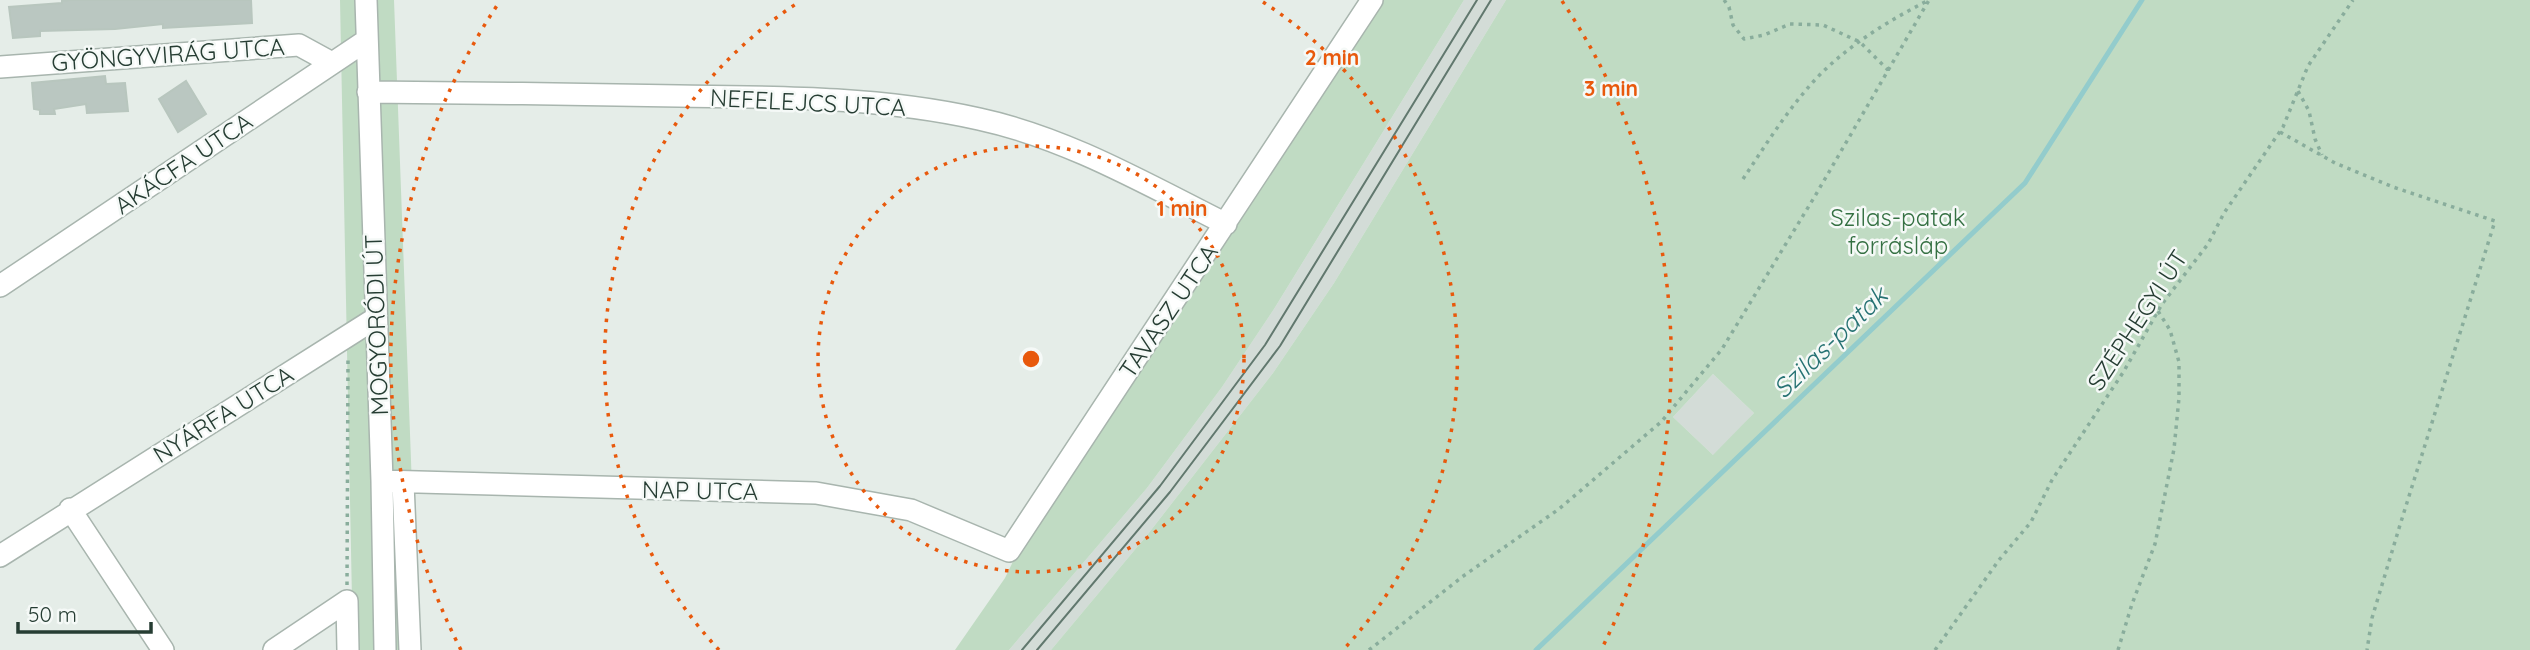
<svg xmlns="http://www.w3.org/2000/svg" width="2530" height="650" viewBox="0 0 2530 650" font-family="Quicksand,sans-serif">
<style>
.built{fill:#d3dcd7}
.green{fill:#c0dbc3;fill-rule:evenodd}
.lines{fill:none;stroke-linecap:round;stroke-linejoin:round}
.stream{stroke:#93cccc;stroke-width:5}
.building{fill:#bac7c1;stroke:#b8c6be;stroke-width:2}
.minor-casing{stroke:#a8b5ae;stroke-width:24}
.path{stroke:#89ad9c;stroke-width:3.5;stroke-dasharray:3.5 5;stroke-linecap:butt}
.minor{stroke:#fff;stroke-width:21}
.tram{stroke:#61786e;stroke-width:2}
.ring{fill:none;stroke:#e8590c;stroke-width:3.5;stroke-dasharray:3.5 7}
.labels{text-anchor:middle;dominant-baseline:central;stroke-width:5;stroke-linejoin:round;paint-order:stroke}
.street-label{font-size:24px;fill:#263d33;stroke:#f5f9f7}
.park-label{font-size:24px;fill:#347042;stroke:#f5f9f7}
.water-label{font-size:26px;font-style:italic;fill:#267273;stroke:#f5f9f7}
.centre{fill:#e8590c;stroke:#f5f9f7;stroke-width:3.5}
.ring-label{font-size:21px;text-anchor:middle;font-weight:bold;fill:#e8590c;stroke:#f5f9f7;stroke-width:5;stroke-linejoin:round;paint-order:stroke}
</style>
<rect width="100%" height="100%" fill="#e5ede8"/>
<path class="built" d="M1464 0H1506L1334 283 1273 373 1148 534 1051 650H1009L1147 488 1222 387 1274 309Z
M1713 374 1754 413 1714 456 1673 417Z"/>
<path class="green" d="M340 0H394L418 650H353Z
M1383 0H1464L1274 309 1222 387 1147 488 1009 650H955L1005 578 1020 547Z
M1506 0H2530V650H1051L1148 534 1273 373 1334 283ZM1713 374 1754 413 1713 455 1673 417Z"/>
<g class="lines">
<path class="stream" d="M1536 650 2025 183 2142 0"/>
</g>
<path class="building" d="M70 0H251L252 23 163 28V24L115 29 40 31V36L13 38 9 7 62 3V1Z
M105 76 106 84 125 83 128 111 87 113 86 104 54 109 55 114H40V110L34 109 32 83Z
M186 81 206 114 178 132 159 99Z"/>
<g class="lines">
<defs>
<path id="minor" d="M366 0 382 481 385 650
M0 67 299 45 332 63
M368 92C472 93 575 94 679 96 780 97 881 97 979 119 1067 138 1146 184 1226 224
M0 286 367 40
M382 481 816 493 911 510 1009 551 1372 0
M403 483 410 650
M70 509 163 650
M0 556 376 318
M347 601 348 650
M274 650 347 601"/>
</defs>
<use href="#minor" class="minor-casing"/>
<path class="path" d="M1724 0 1729 7 1733 25 1744 39 1764 35 1790 24 1823 25 1860 42 1888 70
M2298 91 2309 111 2315 139 2322 155
M2280 132 2335 163 2393 187 2495 221 2400 525 2372 618 2367 650
M1743 179C1765 146 1786 112 1813 82 1844 48 1886 22 1927 1
M347 585 348 358
M1369 650 1462 577 1559 509 1661 422 1722 349 1815 196 1929 0
M1935 650 1999 560 2031 522 2052 480 2124 371 2162 304 2208 244 2224 213 2283 127 2308 66 2353 0
M2118 650 2132 604 2155 544 2174 449 2179 398V362L2170 330 2158 311"/>
<use href="#minor" class="minor"/>
<path class="tram" d="M1022 650 1160 486 1265 345 1477 0
M1037 650 1170 492 1280 346 1491 0"/>
</g>
<g class="ring">
<circle cx="1031" cy="359" r="213"/>
<path d="M719 650A426 426 0 0 1 799 2M1263 2A426 426 0 0 1 1343 650"/>
<path d="M461 650A640 640 0 0 1 500 1M1562 1A640 640 0 0 1 1601 650"/>
</g>
<g class="labels">
<g class="street-label">
<text transform="translate(168 54) rotate(-4)">GYÖNGYVIRÁG UTCA</text>
<text transform="translate(808 102) rotate(3)">NEFELEJCS UTCA</text>
<text transform="translate(183 163) rotate(-34)">AKÁCFA UTCA</text>
<text transform="translate(1168 311) rotate(-56)">TAVASZ UTCA</text>
<text transform="translate(2137 320) rotate(-57)">SZÉPHEGYI ÚT</text>
<text transform="translate(376 325) rotate(-92)">MOGYORÓDI ÚT</text>
<text transform="translate(223 414) rotate(-32)">NYÁRFA UTCA</text>
<text transform="translate(700 490) rotate(1)">NAP UTCA</text>
</g>
<g class="park-label">
<text x="1898" y="217">Szilas-patak<tspan x="1898" dy="28">forrásláp</tspan></text>
</g>
<g class="water-label">
<text transform="translate(1830 342) rotate(-44)">Szilas-patak</text>
</g>
</g>
<circle cx="1031" cy="359" r="10" class="centre"/>
<g class="ring-label">
<text x="1332" y="65">2 min</text>
<text x="1611" y="96">3 min</text>
<text x="1182" y="216">1 min</text>
</g>
<path d="M18 622v10h133v-10" fill="none" stroke="#263d33" stroke-width="3.5"/>
<text x="28" y="622" font-size="21" fill="#263d33" stroke="#f5f9f7" stroke-width="5" paint-order="stroke">50 m</text>
</svg>
